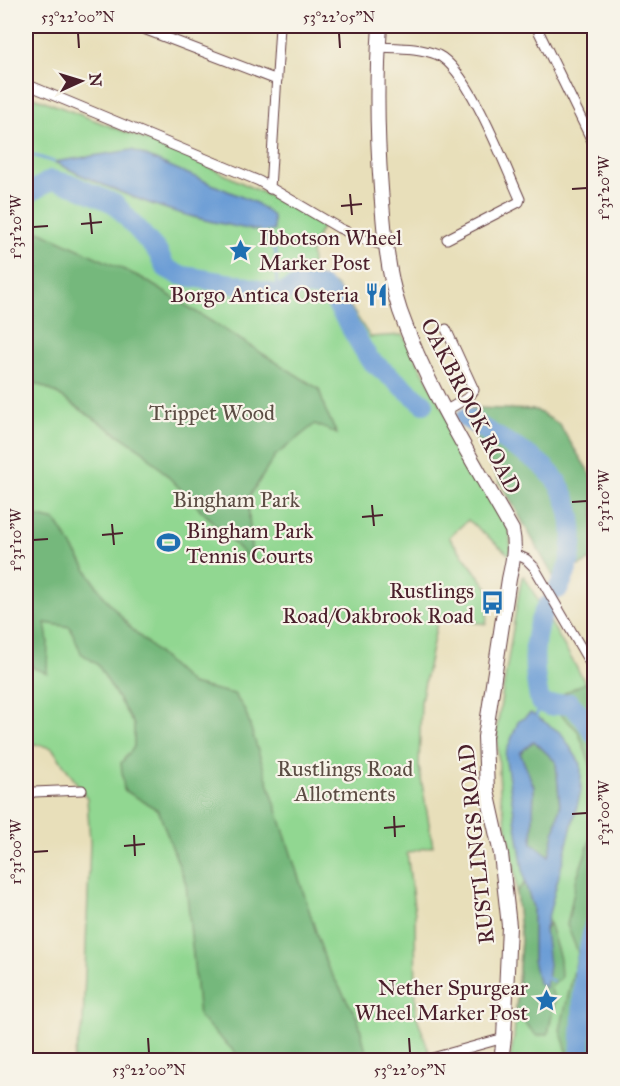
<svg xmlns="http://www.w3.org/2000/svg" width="620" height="1086" viewBox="0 0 620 1086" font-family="'IM FELL Great Primer',serif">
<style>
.green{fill:#91d791;stroke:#6e7b5e;stroke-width:1.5}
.forest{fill:#74b87b;stroke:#5f6c53;stroke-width:1.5}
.water{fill:#6b9cd5;stroke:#5a5e80;stroke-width:1.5;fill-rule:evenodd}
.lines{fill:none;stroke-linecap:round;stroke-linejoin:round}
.stream{stroke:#6b9cd5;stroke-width:3}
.river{stroke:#6b9cd5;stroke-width:20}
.street-casing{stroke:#623c40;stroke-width:11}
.secondary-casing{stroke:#623c40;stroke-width:16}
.street{stroke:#fff;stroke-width:9}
.secondary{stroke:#fff;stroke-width:14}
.ticks{fill:none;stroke:#4a1f2b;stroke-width:2}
.labels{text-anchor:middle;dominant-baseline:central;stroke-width:4.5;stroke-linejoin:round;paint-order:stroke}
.poi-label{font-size:22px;fill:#4a1f2b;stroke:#f7f3e8;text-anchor:end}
.street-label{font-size:22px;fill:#4a1f2b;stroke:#f7f3e8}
.park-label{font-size:22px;fill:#5c4d44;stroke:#f7f3e8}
.neatline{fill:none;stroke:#4a1f2b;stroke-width:2}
.ticks-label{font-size:15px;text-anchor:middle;fill:#4a1f2b}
</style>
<rect width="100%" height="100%" fill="#f7f3e8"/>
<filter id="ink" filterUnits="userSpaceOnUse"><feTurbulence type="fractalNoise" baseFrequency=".0167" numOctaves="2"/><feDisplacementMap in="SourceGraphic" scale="12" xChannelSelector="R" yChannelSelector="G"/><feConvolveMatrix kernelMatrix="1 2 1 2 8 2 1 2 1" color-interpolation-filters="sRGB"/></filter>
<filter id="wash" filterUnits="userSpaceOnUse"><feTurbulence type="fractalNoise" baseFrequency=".008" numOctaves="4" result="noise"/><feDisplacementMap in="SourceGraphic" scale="24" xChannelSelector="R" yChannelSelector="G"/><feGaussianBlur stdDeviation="1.35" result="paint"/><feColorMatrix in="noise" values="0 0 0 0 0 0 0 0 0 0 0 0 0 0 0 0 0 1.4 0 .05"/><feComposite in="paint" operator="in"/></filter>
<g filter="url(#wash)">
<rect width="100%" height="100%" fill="#e8dfba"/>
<path class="green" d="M26 94 183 154 324 223 311 250 313 274 337 286 370 337 403 335 510 532 511 556 468 520 449 537 491 592 486 624 438 618 421 701 419 767 433 846 407 853 415 914 416 1014 432 1060H73L83 1025 90 842 87 798 52 748 26 742Z
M524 576 594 698V1060H510L514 1037 521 940 514 862 500 793 497 727 518 598 522 577Z"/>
<path class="forest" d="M26 225 142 278 319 389 325 409 337 434 315 424 275 456 248 499 252 562 143 451 54 392 26 378Z
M475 408 536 410 559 424 594 480V559L574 568 562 592 461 412Z
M31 515 56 521 102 594 130 627 191 684 234 694 245 710 327 966 358 1019 368 1060H243L199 1017 186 884 158 810 124 790 121 763 134 747V725L98 665 81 653 70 627 45 623 48 641 47 673 33 668 26 652V521Z
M586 682 594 698V827L591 792 594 774 578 731 557 711 559 696Z
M534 741 556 762 560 807 550 856 532 843 534 787 520 753Z
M594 830V1060H570L560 1030 578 953 567 925 577 877Z
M525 883 533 907V960L548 965 545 932 549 922 560 959 561 978 550 987 555 1000 548 1034 537 1036 516 1014 521 940 516 892Z"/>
<path class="water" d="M132 150 256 203 273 216 274 231C260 232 247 229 233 226 171 215 110 190 54 162Z
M531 713 561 733 581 764V791L545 929 549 965 546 988 538 983 533 960V907L525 883 505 755 518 722ZM534 741 556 762 560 807 549 856 532 843 534 787 520 753Z"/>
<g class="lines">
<path class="stream" d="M26 153 54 162
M263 231 276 253 277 295
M538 720 536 717 540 702
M584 971 594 965
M547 978 553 981
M579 988 584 990"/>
<path class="river" d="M26 195 51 180 73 185 115 204 157 251 166 268 179 275 239 285 277 295 299 285 322 287 333 298 369 359 424 404
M466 418C489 433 515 446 538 462 577 492 582 549 558 589
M547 606C530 633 533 672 540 702L549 706 570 703 584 718 594 734
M580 1060 584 971 594 925"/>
</g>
</g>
<g filter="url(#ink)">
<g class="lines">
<defs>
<path id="street" d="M136 26 277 80
M536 26 594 145
M378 47C398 48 419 47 438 55 469 70 505 166 520 199L519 202 447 239
M26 84 259 181 339 228 365 240 386 246
M270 189 280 26
M445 411 469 397 474 390 446 329
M515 554 526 559 534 567 594 670
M26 795 34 792 82 790
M425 1060 504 1038"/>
<path id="secondary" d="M380 26C376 80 377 135 381 189 384 230 387 272 400 311 427 388 472 459 512 530 516 548 513 561 509 579L485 737 487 791 501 854 509 926 504 1038 501 1060"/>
</defs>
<use href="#street" class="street-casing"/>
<use href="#secondary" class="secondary-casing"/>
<use href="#street" class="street"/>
<use href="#secondary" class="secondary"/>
</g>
</g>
<path class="ticks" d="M78 33 79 48M339 33 340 48M572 189 587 188M350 194 352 215M341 206 362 204M90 213 92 234M81 224 102 222M33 227 48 226M572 502 587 501M372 505 374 526M362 517 383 515M112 524 114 545M102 535 123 533M33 540 48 539M572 814 587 813M394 816 395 837M384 828 405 826M134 835 135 856M124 846 145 844M33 852 48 851M148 1038 149 1053M409 1038 410 1053"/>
<defs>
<symbol id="sight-bare" viewBox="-9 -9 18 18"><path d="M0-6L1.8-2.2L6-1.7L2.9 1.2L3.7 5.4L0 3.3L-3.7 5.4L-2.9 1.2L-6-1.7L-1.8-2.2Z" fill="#1f6fb2" stroke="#f7f3e8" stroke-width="2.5" paint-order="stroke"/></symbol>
<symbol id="restaurant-bare" viewBox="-9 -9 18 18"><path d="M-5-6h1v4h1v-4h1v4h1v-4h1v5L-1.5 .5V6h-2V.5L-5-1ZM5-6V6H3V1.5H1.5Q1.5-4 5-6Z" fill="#1f6fb2" stroke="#f7f3e8" stroke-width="2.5" paint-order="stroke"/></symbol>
<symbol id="stadium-bare" viewBox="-9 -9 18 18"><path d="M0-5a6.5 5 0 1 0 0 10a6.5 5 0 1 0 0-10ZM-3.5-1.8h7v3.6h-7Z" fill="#1f6fb2" stroke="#f7f3e8" stroke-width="2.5" paint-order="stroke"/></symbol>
<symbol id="bus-bare" viewBox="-9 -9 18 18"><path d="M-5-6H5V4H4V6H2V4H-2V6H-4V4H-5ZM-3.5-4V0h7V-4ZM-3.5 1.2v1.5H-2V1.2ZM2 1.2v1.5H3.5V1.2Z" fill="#1f6fb2" stroke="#f7f3e8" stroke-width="2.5" paint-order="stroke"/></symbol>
</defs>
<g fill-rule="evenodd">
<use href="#sight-bare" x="224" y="234" width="33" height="33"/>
<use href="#restaurant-bare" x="360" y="278" width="33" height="33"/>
<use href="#stadium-bare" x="152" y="526" width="33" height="33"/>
<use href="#bus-bare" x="476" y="586" width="33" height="33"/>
<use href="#sight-bare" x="530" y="984" width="33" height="33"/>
</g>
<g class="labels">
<g class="poi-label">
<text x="259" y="237" text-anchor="start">Ibbotson Wheel<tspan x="259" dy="25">Marker Post</tspan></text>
<text x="359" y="294">Borgo Antica Osteria</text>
<text x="186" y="530" text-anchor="start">Bingham Park<tspan x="186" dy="25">Tennis Courts</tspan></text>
<text x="474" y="590">Rustlings<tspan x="474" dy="25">Road/Oakbrook Road</tspan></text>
<text x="528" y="987">Nether Spurgear<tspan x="528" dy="25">Wheel Marker Post</tspan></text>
</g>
<g class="street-label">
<text transform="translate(471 406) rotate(63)">OAKBROOK ROAD</text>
<text transform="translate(476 844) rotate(-96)">RUSTLINGS ROAD</text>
</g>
<g class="park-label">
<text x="212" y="412">Trippet Wood</text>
<text x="236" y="499">Bingham Park</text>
<text x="345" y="768">Rustlings Road<tspan x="345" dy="25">Allotments</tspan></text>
</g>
</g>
<rect width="620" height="1086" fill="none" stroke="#f7f3e8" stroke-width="66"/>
<g transform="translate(81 81) rotate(86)" stroke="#f7f3e8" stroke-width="4.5" paint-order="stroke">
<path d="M0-4.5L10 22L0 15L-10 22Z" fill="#4a1f2b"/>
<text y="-9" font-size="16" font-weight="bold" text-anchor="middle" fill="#4a1f2b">N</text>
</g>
<rect x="33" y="33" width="554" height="1020" class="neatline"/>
<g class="ticks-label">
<text x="78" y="22">53°22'00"N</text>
<text x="339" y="22">53°22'05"N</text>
<text transform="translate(604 188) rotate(-90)" y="5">1°31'20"W</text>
<text transform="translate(16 227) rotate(-90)" y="5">1°31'20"W</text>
<text transform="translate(604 501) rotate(-90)" y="5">1°31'10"W</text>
<text transform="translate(16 540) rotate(-90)" y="5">1°31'10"W</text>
<text transform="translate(604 813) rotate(-90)" y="5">1°31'00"W</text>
<text transform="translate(16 852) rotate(-90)" y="5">1°31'00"W</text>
<text x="149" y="1075">53°22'00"N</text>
<text x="410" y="1075">53°22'05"N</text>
</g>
</svg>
